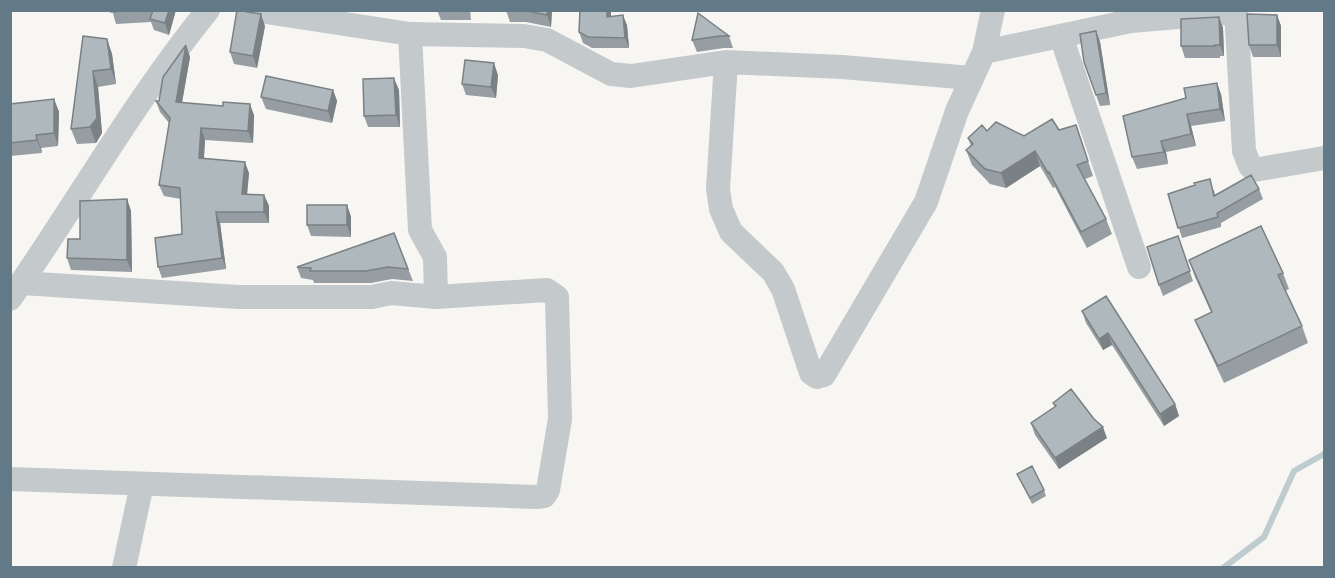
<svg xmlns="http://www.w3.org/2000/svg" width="1335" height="578" viewBox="0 0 1335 578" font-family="'Varela Round',sans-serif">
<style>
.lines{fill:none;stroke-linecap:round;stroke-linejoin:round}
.stream{stroke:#beccd0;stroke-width:6}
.minor{stroke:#c4c9cc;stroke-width:24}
.wall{fill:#969ea3}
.shaded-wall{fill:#7a8184}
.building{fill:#aeb8bd;stroke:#7a8184;stroke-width:1.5}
</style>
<rect width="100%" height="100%" fill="#f7f6f3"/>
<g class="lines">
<path class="stream" d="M1223 568 1264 537 1294 471 1324 454"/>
<path class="minor" d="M254 10 410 34 524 36 547 40 611 74 631 76 726 62 842 67 971 78
M1236 10 1244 151 1250 166 1254 170 1324 158
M410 34 420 230 435 257 436 297
M1061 36 1139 267
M984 52 1131 21 1236 12
M726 62 718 189 721 209 731 232 773 272 783 289 811 373 817 377 824 375 926 202 957 111 984 52 993 10
M10 299C77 203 134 101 208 10
M10 479 537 497 544 496 548 490 560 419 557 297 547 290 436 297 391 293 372 297H238L22 283
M124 568 142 484"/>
</g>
<path class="wall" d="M112 10H176L169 35 154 30 151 22 116 24Z
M437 10H470L471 20H441Z
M506 10H552L551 27 526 22H510Z
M580 10H611V16L627 25 629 48H592L583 43 579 32Z
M698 13 729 36 733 48H724L697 52 692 40Z
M1277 15 1281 26V57H1253L1249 45Z
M1219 17 1223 28 1224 56H1220V58H1185L1181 46Z
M265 26 257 68 234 64 230 52Z
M1096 31 1100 42 1110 105 1100 106 1084 62Z
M83 36 107 39 112 54 116 84 98 87 102 133 96 143 77 144 71 129Z
M186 45 190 57 182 103 254 115 253 143 205 140 204 159 249 173 247 194 264 195 269 206V223H220L226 269 162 278 158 267 182 234 181 199 164 196 159 185 169 123 160 112 156 101H159Z
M498 75 496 98 466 95 462 84Z
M333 90 337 101 332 123 266 109 261 97Z
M399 90 400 127H368L364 116Z
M1221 94 1225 121 1191 126 1196 146 1166 152 1168 164 1137 169 1132 157 1123 116Z
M54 99 59 112 58 146 41 148 42 153 10 156V104Z
M1076 125 1093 176 1085 179 1106 219 1112 234 1087 248 1055 187 1053 188 1040 166 1006 188 990 184 972 165 966 150 971 146 968 138 987 131 1024 136 1059 130Z
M1259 189 1263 199 1221 223V227L1182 238 1168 194 1214 190 1215 195Z
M127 199 131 211 132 272 71 270 67 258 80 239Z
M347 205 351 217V237L311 236 307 225Z
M394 233 413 281 392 279 371 283H314L313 280 301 278 297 267Z
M1178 236 1193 281 1163 296 1159 285Z
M1189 260 1283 273 1289 289 1285 291 1302 326 1308 343 1224 383 1202 336 1195 320 1211 312 1195 277Z
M1106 296 1175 404 1179 416 1164 426 1112 345 1103 350 1086 323 1082 311Z
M1053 403 1094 419 1107 438 1059 469 1035 435 1031 423 1055 407Z
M1017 474 1044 490 1046 496 1032 504Z"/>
<path class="shaded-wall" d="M169 10H176L169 35 165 23Z
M547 10H552L551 27 547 15Z
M607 10H611V27L607 17Z
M261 14 265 26 257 68 253 56Z
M623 15 627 25 629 48 625 38Z
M1277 15 1281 26V57L1277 45Z
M1219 17 1223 28 1224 56 1220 45Z
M1096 31 1100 42 1110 105 1106 93Z
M107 39 112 54 116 84 111 69Z
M186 45 190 57 180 113 176 102Z
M494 63 498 75 496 98 491 87Z
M93 71 98 87 102 133 96 143 90 127Z
M394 78 399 90 400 127 396 115Z
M1217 83 1221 94 1225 121 1220 109Z
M333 90 337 101 332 123 328 111Z
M54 99 59 112 58 146 54 133Z
M250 104 254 115 253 143 248 131Z
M1187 114 1191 126 1196 146 1191 134Z
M201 128 205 140 203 170 199 158Z
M36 135 41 148 42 153 37 140Z
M1161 141 1166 152 1168 164 1164 152Z
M1035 151 1040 166 1006 188 1001 173Z
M245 162 249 173 246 205 242 194Z
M264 195 269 206V223L264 212Z
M127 199 131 211 132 272 127 260Z
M347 205 351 217V237L347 225Z
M216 212 220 223 226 269 222 258Z
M1108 333 1112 345 1103 350 1099 339Z
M1175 404 1179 416 1164 426 1160 414Z
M1103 427 1107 438 1059 469 1055 458Z"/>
<path class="building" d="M112 10H138L111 12Z
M153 10H169L165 23 150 19Z
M237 10H245L247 12 261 14 253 56 230 52Z
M523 10H547V15Z
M580 10H607V17L623 15 625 38 588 37 579 32Z
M698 13 729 36H720L692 40Z
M1247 14 1277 15V45H1249Z
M1219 17 1220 45H1215V46H1181V19Z
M1096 31 1106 93 1096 95 1084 62 1080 34Z
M83 36 107 39 111 69 93 71 97 118 90 127 71 129Z
M186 45 176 102 223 106V102L250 104 248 131 201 128 199 158 245 162 242 194 264 195V212H216L222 258 158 267 155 238 182 234 180 188 159 185 170 118 156 101H159L163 77Z
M465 60 494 63 491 87 462 84Z
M266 76 333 90 328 111 261 97Z
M394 78 396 115 364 116 363 79Z
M1217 83 1220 109 1187 114 1191 134 1161 141 1164 152 1132 157 1123 116 1186 98 1184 88Z
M54 99V133L36 135 37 140 10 143V104Z
M1052 119 1059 130 1076 125 1088 161 1077 165 1106 219 1081 232 1049 172 1048 173 1035 151 1001 173 985 169 966 150 973 144 968 138 982 125 987 131 996 122 1024 136Z
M1251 175 1259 189 1217 213 1218 217 1178 228 1168 194 1195 185 1194 183 1210 179 1214 196Z
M127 199V260L67 258 68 239H80V201Z
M307 205H347V225H307Z
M1261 226 1283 273 1278 275 1302 326 1218 366 1195 320 1212 312 1189 260Z
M394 233 408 269 388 267 366 271H310L311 268 297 267Z
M1178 236 1190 271 1159 285 1147 247Z
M1106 296 1175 404 1160 414 1108 333 1099 339 1082 311Z
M1071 389 1094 419 1103 427 1055 458 1031 423 1056 406 1053 403Z
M1032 466 1044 490 1030 498 1017 474Z"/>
<rect width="1335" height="578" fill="none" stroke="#627987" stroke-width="24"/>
</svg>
